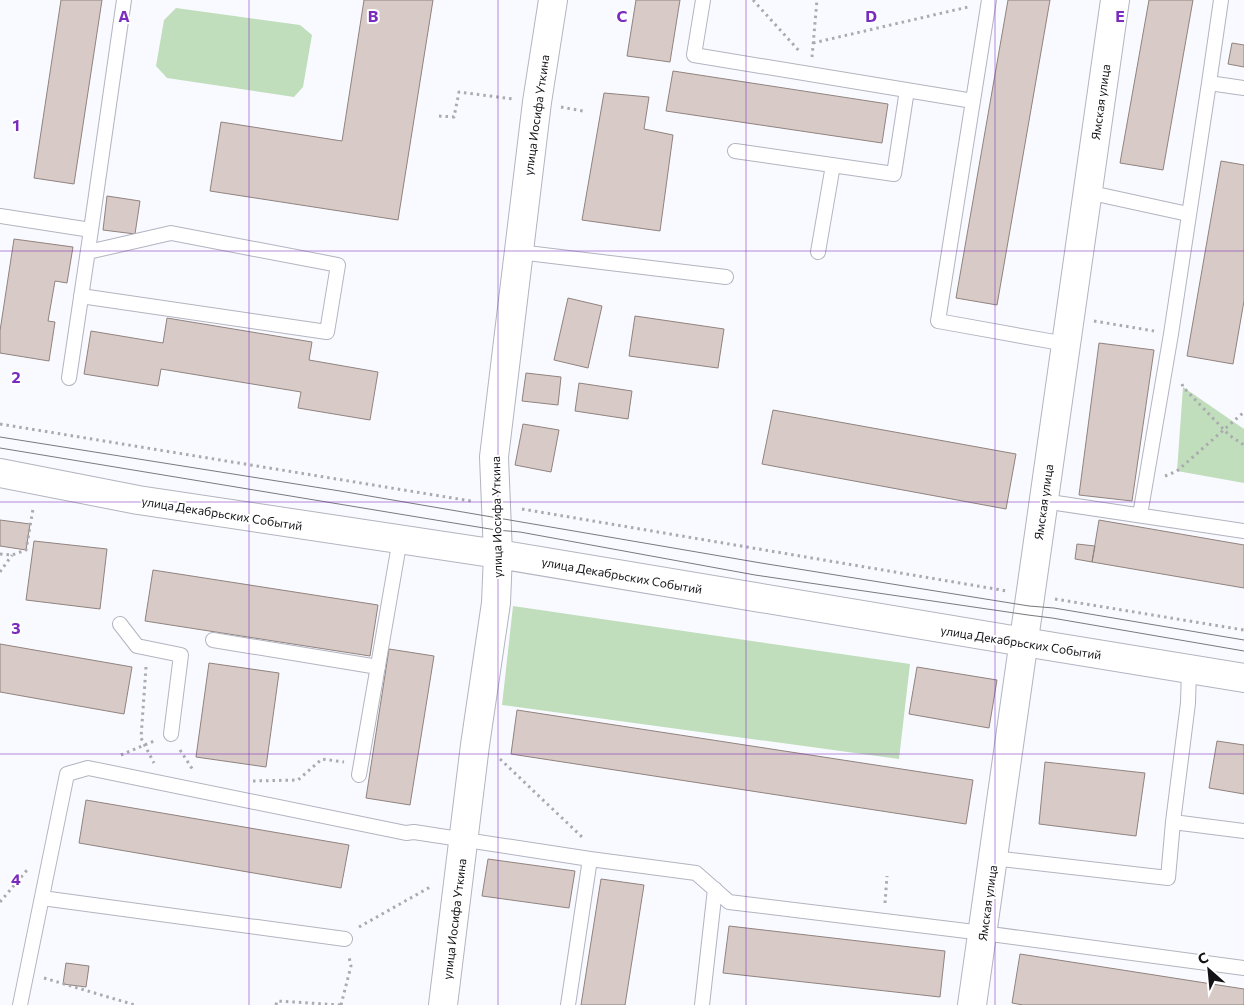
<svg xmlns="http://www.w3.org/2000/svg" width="1244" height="1005" viewBox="0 0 1244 1005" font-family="Commissioner,sans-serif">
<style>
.green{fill:#c0debc}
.building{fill:#d8cac6;stroke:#90837f}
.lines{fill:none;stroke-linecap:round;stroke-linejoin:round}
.service-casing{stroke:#b2b4c0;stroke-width:16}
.minor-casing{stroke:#b2b4c0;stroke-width:30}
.tertiary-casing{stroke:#b2b4c0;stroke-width:30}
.secondary-casing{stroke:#b2b4c0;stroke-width:30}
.path{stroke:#aaabaf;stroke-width:3;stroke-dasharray:2.5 4;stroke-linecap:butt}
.service{stroke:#fff;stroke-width:14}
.minor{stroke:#fff;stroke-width:28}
.tertiary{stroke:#fff;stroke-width:28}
.secondary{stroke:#fff;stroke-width:28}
.tram{stroke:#79797e;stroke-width:1}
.grid{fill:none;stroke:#7b2cbf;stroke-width:1;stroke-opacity:0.55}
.labels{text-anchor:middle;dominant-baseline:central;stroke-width:4;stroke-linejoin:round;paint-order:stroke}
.street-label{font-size:12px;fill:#131317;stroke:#fff}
.grid-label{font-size:16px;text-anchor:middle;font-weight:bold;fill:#7b2cbf;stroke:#fff;stroke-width:4;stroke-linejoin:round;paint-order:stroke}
</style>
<rect width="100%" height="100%" fill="#f9faff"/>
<path class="green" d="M176 8 300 25 312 35 303 87 294 97 167 78 156 66 164 20Z
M1183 387 1244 429V483L1177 471Z
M513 606 910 664 899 759 502 705Z"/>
<path class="building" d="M61 0H102L74 184 34 178Z
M364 0H433L398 220 210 191 221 122 342 141Z
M636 0H680L670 62 627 56Z
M1008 0H1050L997 305 956 298Z
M1149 0H1193L1163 170 1120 163Z
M1232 43 1244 45V67L1228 64Z
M673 71 888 104 882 143 666 111Z
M604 93 649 97 644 129 673 135 660 231 582 220Z
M1221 161 1244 165V301L1233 364 1187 356Z
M107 196 140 201 135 234 103 230Z
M14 239 73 247 67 283 55 281 48 321 55 322 49 361 0 353V331Z
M568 298 602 306 588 368 554 360Z
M635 316 724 329 718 368 629 356Z
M167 318 312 342 309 360 378 372 370 420 298 408 301 392 161 369 158 386 84 374 91 331 163 343Z
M1099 343 1154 350 1132 501 1079 495Z
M526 373 561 377 558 405 522 401Z
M579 383 632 391 628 419 575 411Z
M773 410 1016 454 1006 509 762 464Z
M523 424 559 430 551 472 515 465Z
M0 520 30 524 26 550 0 546Z
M1099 520 1244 545V588L1092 562Z
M34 541 107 549 100 609 26 600Z
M1077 544 1095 546 1092 562 1075 559Z
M153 570 378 605 370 656 145 621Z
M0 644 132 667 124 714 0 692Z
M389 649 434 656 410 805 366 798Z
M209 663 279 673 266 767 196 757Z
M917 667 997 680 989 728 909 714Z
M517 710 973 780 966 824 511 754Z
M1217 741 1244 745V794L1209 788Z
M1045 762 1145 773 1136 836 1039 824Z
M86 800 349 845 341 888 79 843Z
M488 859 575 871 569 908 482 896Z
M601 879 644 885 625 1005H581Z
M729 926 945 951 940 997 723 973Z
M1020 954 1244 989V1005H1023L1012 1003Z
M66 963 89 966 86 987 63 984Z"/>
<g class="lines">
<defs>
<path id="service" d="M703 0 694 55 973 101
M989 0 938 321 1066 344
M1209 83 1244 88
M735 151 894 174 907 90
M1087 192 1188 214
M0 216 91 230 69 378
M91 230 124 0
M519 252 726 277
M818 252 833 165
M81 296 327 332 338 265 171 233 88 252
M1043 501 1244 531
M1140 515 1171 334 1209 83 1221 0
M120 624 137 646 181 655 171 734
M213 640 378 667
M359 775 400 539
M1173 822 1244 831
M993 858 1168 878 1173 822 1188 703 1189 669
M590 859 696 873 729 902 983 933 1244 968
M42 898 345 939
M20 1005 67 774 88 768 406 833 414 832 590 859 568 1005
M702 1005 715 889"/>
<path id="minor" d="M972 1005 1115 0"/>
<path id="tertiary" d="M443 1005 475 745 496 603 498 554 494 457 537 102 553 0"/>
<path id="secondary" d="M0 473 138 500 498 554 1024 642 1244 678"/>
</defs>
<use href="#service" class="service-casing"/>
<use href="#minor" class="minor-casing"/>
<use href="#tertiary" class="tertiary-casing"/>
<use href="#secondary" class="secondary-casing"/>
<path class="path" d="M753 0 801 53
M813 43 968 7
M812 57 817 0
M561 107 583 111
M439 116 454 117 459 92 513 99
M1094 321 1154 331
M1182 384 1183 387 1229 435 1244 445
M0 424 471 501
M1165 476 1177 471 1244 412
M522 509 1007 591
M0 554 12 555 26 550 33 509
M0 572 12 555
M1055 599 1244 630
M146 667 141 738 154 763
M180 750 193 770
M121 755 154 741
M500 759 582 837
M253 781 298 780 322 759 344 762
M0 902 27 870
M885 903 887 876
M359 927 432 886
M44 978 135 1005
M276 1005 277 1001 341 1005
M341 1005 351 966 349 957"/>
<use href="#service" class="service"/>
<use href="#minor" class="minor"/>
<use href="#tertiary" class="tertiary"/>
<use href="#secondary" class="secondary"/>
<path class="tram" d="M0 437 340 491 761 563 1029 606 1054 608 1244 640
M0 448 496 530 520 532 755 575 1028 615 1052 618 1244 651"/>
</g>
<path class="grid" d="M249 0V1005M498 0V1005M746 0V1005M995 0V1005M0 251H1244M0 502H1244M0 754H1244"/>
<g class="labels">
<g class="street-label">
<text transform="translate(1100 102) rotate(-82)">Ямская улица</text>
<text transform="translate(536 115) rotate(-82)">улица Иосифа Уткина</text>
<text transform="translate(1043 502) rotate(-82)">Ямская улица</text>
<text transform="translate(222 513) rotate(9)">улица Декабрьских Событий</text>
<text transform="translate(496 517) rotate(-91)">улица Иосифа Уткина</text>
<text transform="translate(622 575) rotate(10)">улица Декабрьских Событий</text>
<text transform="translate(1021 642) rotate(9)">улица Декабрьских Событий</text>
<text transform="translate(987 903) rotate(-82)">Ямская улица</text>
<text transform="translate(454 919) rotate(-83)">улица Иосифа Уткина</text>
</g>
</g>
<g class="grid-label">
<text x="124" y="22">A</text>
<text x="373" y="22">B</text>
<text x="622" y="22">C</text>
<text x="871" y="22">D</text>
<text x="1120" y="22">E</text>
<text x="16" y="131">1</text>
<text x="16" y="383">2</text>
<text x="16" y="634">3</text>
<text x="16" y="885">4</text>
</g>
<g transform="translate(1209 970) rotate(333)" stroke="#ffffff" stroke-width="4" paint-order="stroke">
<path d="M0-4L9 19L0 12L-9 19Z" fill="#131317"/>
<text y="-8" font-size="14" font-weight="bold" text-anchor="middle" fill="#131317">С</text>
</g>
</svg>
